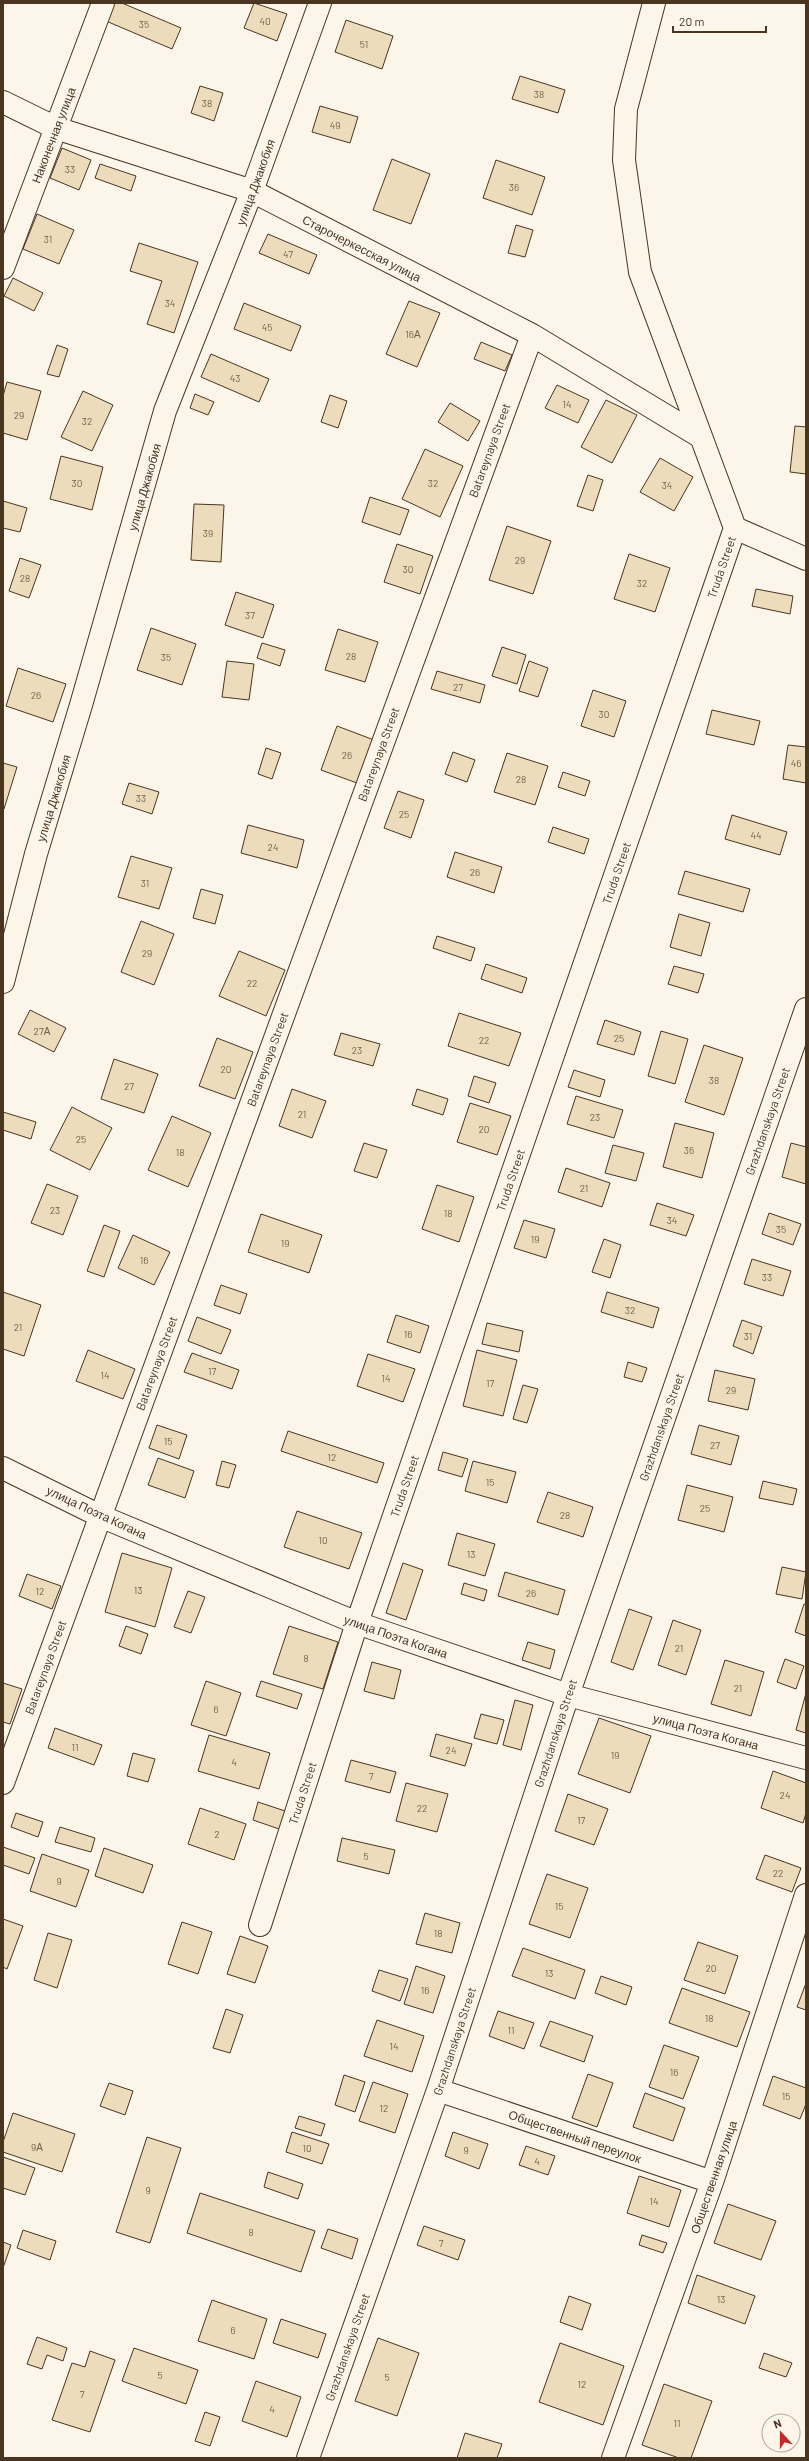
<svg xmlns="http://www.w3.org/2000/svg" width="809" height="2461" viewBox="0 0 809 2461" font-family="Barlow,sans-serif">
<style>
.building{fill:#ecdcbc;stroke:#4a3520}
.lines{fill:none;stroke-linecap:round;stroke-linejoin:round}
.minor-casing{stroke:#4a3520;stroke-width:24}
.minor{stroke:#fbf6e9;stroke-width:22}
.labels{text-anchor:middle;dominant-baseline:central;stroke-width:3;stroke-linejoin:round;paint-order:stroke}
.number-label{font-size:10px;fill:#725f47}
.street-label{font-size:12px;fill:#4a3520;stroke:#fbf6e9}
</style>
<rect width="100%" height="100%" fill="#fbf6e9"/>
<path class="building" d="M114 3H122L181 28 172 49 106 21Z
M254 3 287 14 277 41 244 28Z
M346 20 393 36 382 69 335 52Z
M520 76 565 90 558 113 512 99Z
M200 86 223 93 214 121 191 113Z
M320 106 358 117 350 143 312 132Z
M62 148 91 160 79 190 50 178Z
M392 159 430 174 411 224 373 210Z
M496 160 545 177 532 215 483 198Z
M100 164 136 176 131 191 95 178Z
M37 214 74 230 59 264 23 249Z
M516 225 533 230 525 257 508 253Z
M268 234 317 255 309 274 259 253Z
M139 243 198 262 174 333 147 324 162 281 130 271Z
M13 278 43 293 34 311 4 296Z
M409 301 440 313 417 367 386 354Z
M244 303 301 326 291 351 234 329Z
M481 342 512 355 505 371 474 359Z
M57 345 68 349 59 377 47 374Z
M211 354 269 379 259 402 201 377Z
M7 382 41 391 27 440 3 433V396Z
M557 385 589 400 578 423 545 408Z
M83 391 113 405 92 451 61 437Z
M195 394 214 402 208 415 190 408Z
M330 395 347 401 338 428 321 422Z
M606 400 637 415 612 463 581 447Z
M450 403 480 421 468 441 438 422Z
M795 426 806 427V474L790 472Z
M425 449 463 466 440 517 402 499Z
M61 456 103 467 92 510 50 499Z
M660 458 693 477 674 511 640 492Z
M588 475 603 480 593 511 577 506Z
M370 497 409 510 400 535 362 522Z
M3 501 27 508 20 532 3 528Z
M194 504 224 505 221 562 191 560Z
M507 526 551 541 533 594 489 580Z
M397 544 433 556 420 594 384 582Z
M629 554 670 568 655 612 614 599Z
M20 558 41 565 29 598 9 591Z
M756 589 793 596 790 614 752 606Z
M236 592 274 605 263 638 225 625Z
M151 628 196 644 182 685 137 670Z
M338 629 378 642 365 682 325 670Z
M262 643 285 650 280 666 257 658Z
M502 647 526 655 517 684 492 676Z
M227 661 254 664 249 700 222 697Z
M529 661 548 668 538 697 519 691Z
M18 668 66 684 53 722 6 706Z
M437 671 485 685 480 703 431 689Z
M593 690 626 701 614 737 581 726Z
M712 710 760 721 754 745 706 734Z
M337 726 374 740 357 783 321 770Z
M788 745 806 747V783L783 779Z
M266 748 281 753 272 779 258 774Z
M453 752 475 760 467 782 445 774Z
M507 753 548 766 535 805 494 792Z
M3 763 17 767 4 809H3Z
M563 772 590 781 585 796 558 787Z
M129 783 159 792 152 814 122 804Z
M398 791 424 800 411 838 384 828Z
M732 815 787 832 780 855 725 839Z
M248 825 304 840 297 868 241 853Z
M553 827 589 839 584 854 548 842Z
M455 852 502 867 494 893 447 877Z
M131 856 172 868 159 909 118 897Z
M685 871 750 889 743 912 678 894Z
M201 889 223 895 215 924 193 918Z
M679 914 710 923 701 956 670 947Z
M141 921 174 934 154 985 121 972Z
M437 936 475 948 471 961 433 948Z
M239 951 285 970 266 1016 219 996Z
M486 964 527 978 522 993 481 979Z
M674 966 704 974 698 993 668 984Z
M30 1010 66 1028 54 1052 18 1034Z
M459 1013 521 1033 509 1066 448 1046Z
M605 1020 641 1032 634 1055 597 1044Z
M661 1031 688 1039 675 1084 648 1076Z
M341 1033 380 1044 373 1066 334 1055Z
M217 1038 253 1052 235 1099 199 1086Z
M704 1045 743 1058 724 1115 685 1102Z
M114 1059 158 1074 144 1113 101 1099Z
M574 1070 605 1080 600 1097 568 1087Z
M474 1076 496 1083 489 1103 468 1096Z
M292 1089 326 1101 312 1138 279 1126Z
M417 1089 448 1099 443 1115 412 1105Z
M576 1096 623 1110 614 1138 567 1124Z
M470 1103 511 1116 497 1155 457 1142Z
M72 1107 112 1128 90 1170 50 1150Z
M3 1112 36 1122 31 1139 3 1130Z
M172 1116 211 1133 188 1187 148 1170Z
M675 1123 714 1133 702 1178 663 1167Z
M364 1143 387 1150 377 1178 354 1171Z
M791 1143 806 1147V1184L782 1177Z
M613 1145 644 1153 636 1181 605 1173Z
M566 1168 610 1183 602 1207 558 1192Z
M47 1184 78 1196 63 1235 31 1223Z
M437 1185 474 1197 459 1242 422 1229Z
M657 1203 694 1215 686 1236 650 1225Z
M769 1213 801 1224 793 1245 762 1234Z
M261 1214 322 1235 309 1273 248 1252Z
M524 1220 555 1229 546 1258 514 1248Z
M104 1225 120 1231 104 1277 87 1271Z
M133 1235 170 1252 154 1285 118 1268Z
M604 1239 621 1245 610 1278 592 1272Z
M752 1259 791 1271 783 1296 744 1284Z
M221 1285 247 1294 240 1314 214 1305Z
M3 1292 41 1305 24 1356 3 1349Z
M607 1292 659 1308 653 1328 601 1312Z
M396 1315 429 1326 420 1353 387 1342Z
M197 1317 231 1330 221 1354 188 1341Z
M742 1320 762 1327 753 1354 733 1346Z
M487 1323 523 1331 519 1352 482 1344Z
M88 1350 135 1369 123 1399 76 1381Z
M477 1350 517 1360 503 1416 463 1406Z
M192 1353 239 1370 232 1389 184 1372Z
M368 1354 415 1369 403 1402 357 1386Z
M628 1362 647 1368 642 1382 624 1377Z
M715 1370 755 1379 748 1410 708 1401Z
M523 1385 538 1389 527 1423 513 1419Z
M157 1425 187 1435 179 1459 149 1448Z
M699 1425 739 1436 731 1465 691 1454Z
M288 1431 384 1463 377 1483 281 1451Z
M443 1452 468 1459 462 1477 438 1470Z
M158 1458 194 1471 185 1498 148 1485Z
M222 1461 236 1465 229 1488 216 1485Z
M473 1461 516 1472 507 1503 465 1491Z
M763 1481 797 1489 793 1505 759 1498Z
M687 1485 733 1497 724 1532 678 1520Z
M548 1492 593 1507 583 1537 537 1522Z
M297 1511 362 1533 349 1569 284 1547Z
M457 1533 495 1544 485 1576 448 1565Z
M122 1553 172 1568 155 1627 105 1612Z
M403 1563 423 1570 406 1620 386 1613Z
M782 1567 806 1572 802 1599 776 1594Z
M505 1572 565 1590 558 1615 498 1596Z
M27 1574 61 1586 52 1609 19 1596Z
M464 1583 487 1590 484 1601 461 1594Z
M188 1591 205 1597 191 1633 174 1627Z
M804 1604 806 1605V1636L795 1632Z
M629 1609 652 1617 633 1670 611 1662Z
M673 1620 701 1630 686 1675 658 1665Z
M126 1626 148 1634 141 1654 119 1646Z
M289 1626 338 1642 323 1689 273 1674Z
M528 1642 555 1650 550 1669 522 1660Z
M785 1659 804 1666 796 1689 777 1682Z
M725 1660 764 1672 751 1716 711 1704Z
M372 1662 401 1670 394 1699 364 1691Z
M206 1681 241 1693 226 1736 191 1725Z
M261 1681 302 1694 297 1709 256 1696Z
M3 1683 22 1689 10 1724 3 1722Z
M806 1693V1733L796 1730Z
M515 1700 533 1705 521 1750 503 1745Z
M481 1714 504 1720 497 1744 474 1738Z
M599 1718 651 1736 630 1793 578 1774Z
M55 1728 102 1745 94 1765 48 1748Z
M436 1734 472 1744 465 1766 430 1756Z
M209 1735 270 1753 259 1789 198 1771Z
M133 1753 155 1759 148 1782 127 1776Z
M351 1760 396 1772 390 1793 345 1781Z
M773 1771 806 1783V1813L803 1823 761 1808Z
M406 1783 448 1794 437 1832 396 1821Z
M568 1794 608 1809 594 1845 555 1831Z
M258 1802 288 1812 282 1830 253 1820Z
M200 1808 246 1824 234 1860 188 1844Z
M16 1813 43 1822 38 1837 11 1827Z
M60 1827 95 1838 91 1852 55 1842Z
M342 1838 395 1850 389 1874 337 1861Z
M3 1847 35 1858 29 1874 3 1865Z
M104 1848 153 1865 143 1893 95 1876Z
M42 1854 89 1870 76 1907 30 1891Z
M765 1855 801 1868 792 1892 756 1879Z
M547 1874 588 1888 570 1938 529 1924Z
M425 1913 460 1923 452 1953 416 1944Z
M3 1919 23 1926 7 1969 3 1967Z
M182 1922 212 1932 198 1974 168 1964Z
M48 1933 72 1940 57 1988 34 1980Z
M240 1936 268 1946 255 1983 227 1974Z
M698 1942 738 1956 725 1994 684 1980Z
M523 1948 585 1970 575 1999 512 1976Z
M416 1966 445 1976 433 2013 404 2004Z
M379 1970 408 1979 400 2001 372 1991Z
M601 1976 632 1987 626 2005 595 1993Z
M806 1983V2010L797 2007Z
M682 1988 750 2012 737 2047 669 2023Z
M226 2009 243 2015 230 2053 213 2048Z
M498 2011 534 2023 524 2049 489 2036Z
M377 2020 424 2036 412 2072 364 2056Z
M550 2021 593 2036 584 2062 540 2046Z
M664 2045 699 2057 683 2099 649 2087Z
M588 2074 613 2083 597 2127 572 2118Z
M344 2075 365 2082 355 2112 335 2105Z
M773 2076 806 2088V2104L800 2119 763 2105Z
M373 2082 408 2094 395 2133 359 2121Z
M109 2083 133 2091 125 2115 100 2106Z
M645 2093 685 2108 673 2141 633 2127Z
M13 2113 75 2134 62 2172 3 2152V2142Z
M299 2116 325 2124 321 2136 295 2128Z
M292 2132 329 2144 322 2164 286 2152Z
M453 2132 488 2144 479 2169 445 2156Z
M147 2137 181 2148 150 2243 116 2232Z
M526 2146 555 2156 548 2175 519 2165Z
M3 2157 35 2168 25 2195 3 2188Z
M268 2172 303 2184 298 2199 264 2187Z
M639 2176 681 2190 669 2227 627 2213Z
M200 2193 315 2231 301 2272 187 2233Z
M728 2204 776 2221 761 2260 714 2243Z
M424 2226 465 2240 458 2260 417 2245Z
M328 2229 358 2239 352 2259 321 2248Z
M23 2230 56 2241 50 2260 17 2248Z
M642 2235 667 2243 663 2253 639 2245Z
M3 2242 11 2245 3 2268Z
M697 2275 755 2296 745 2324 688 2303Z
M569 2296 591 2304 582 2330 560 2322Z
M212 2300 267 2319 254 2359 198 2341Z
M281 2319 326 2334 318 2358 273 2343Z
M37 2337 67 2348 63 2361 47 2355 42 2369 27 2364Z
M378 2338 419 2353 397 2416 355 2401Z
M560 2343 624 2366 603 2425 539 2402Z
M134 2348 198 2370 186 2404 122 2381Z
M90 2351 115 2360 90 2432 52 2420 72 2363 85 2367Z
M764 2353 792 2363 786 2377 759 2368Z
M256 2381 301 2397 287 2437 242 2421Z
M664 2384 712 2401 691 2458H679L642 2445Z
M205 2412 220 2417 210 2446 195 2441Z
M465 2433 502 2444 497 2458H457Z"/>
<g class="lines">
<defs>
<path id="minor" d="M3 102 56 128 252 191 532 335 701 437
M3 268 103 3
M735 528 806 559
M3 982 36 854 81 705 165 411 252 191 320 3
M3 1468 100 1516 357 1623 568 1695 806 1758
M3 1783 532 335
M260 1925 357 1623 735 528 640 272 624 160 626 109 654 3
M438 2090 712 2182
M308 2458 438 2090 568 1695 806 1009
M613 2458 712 2182 806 1895"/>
</defs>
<use href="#minor" class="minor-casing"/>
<use href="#minor" class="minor"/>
</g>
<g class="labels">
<g class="number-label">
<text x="265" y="21">40</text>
<text x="144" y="24">35</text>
<text x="364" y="44">51</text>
<text x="539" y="94">38</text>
<text x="207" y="103">38</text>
<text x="335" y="125">49</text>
<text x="70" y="169">33</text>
<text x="514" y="187">36</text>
<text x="48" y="239">31</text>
<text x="288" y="254">47</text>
<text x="170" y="303">34</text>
<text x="267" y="327">45</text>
<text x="413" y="334">16А</text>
<text x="235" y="378">43</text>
<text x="567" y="404">14</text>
<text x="19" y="415">29</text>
<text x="87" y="421">32</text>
<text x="77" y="483">30</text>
<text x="433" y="483">32</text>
<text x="667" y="485">34</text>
<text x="208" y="533">39</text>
<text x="520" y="560">29</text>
<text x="408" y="569">30</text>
<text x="25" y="578">28</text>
<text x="642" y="583">32</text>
<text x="250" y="615">37</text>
<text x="351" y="656">28</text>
<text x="166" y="657">35</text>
<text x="458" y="687">27</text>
<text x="36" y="695">26</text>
<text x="604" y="714">30</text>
<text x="347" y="755">26</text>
<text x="796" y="763">46</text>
<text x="521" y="779">28</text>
<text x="141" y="798">33</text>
<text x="404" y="814">25</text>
<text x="756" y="835">44</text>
<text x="273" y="847">24</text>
<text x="475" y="872">26</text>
<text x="145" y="883">31</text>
<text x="147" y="953">29</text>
<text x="252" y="983">22</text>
<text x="42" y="1031">27А</text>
<text x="619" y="1038">25</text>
<text x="484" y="1040">22</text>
<text x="357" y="1050">23</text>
<text x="226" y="1069">20</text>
<text x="714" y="1080">38</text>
<text x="129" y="1086">27</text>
<text x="302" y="1114">21</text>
<text x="595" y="1117">23</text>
<text x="484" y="1129">20</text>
<text x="81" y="1139">25</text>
<text x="689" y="1150">36</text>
<text x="180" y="1152">18</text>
<text x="584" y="1188">21</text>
<text x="55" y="1210">23</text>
<text x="448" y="1213">18</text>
<text x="672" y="1220">34</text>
<text x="781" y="1229">35</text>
<text x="535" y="1239">19</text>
<text x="285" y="1243">19</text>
<text x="144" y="1260">16</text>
<text x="767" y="1277">33</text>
<text x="630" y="1310">32</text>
<text x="18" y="1327">21</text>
<text x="408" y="1334">16</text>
<text x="748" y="1336">31</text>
<text x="212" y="1371">17</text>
<text x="105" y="1375">14</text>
<text x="386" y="1378">14</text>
<text x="490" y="1383">17</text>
<text x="731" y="1390">29</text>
<text x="168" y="1441">15</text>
<text x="715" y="1445">27</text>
<text x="332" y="1457">12</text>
<text x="490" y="1482">15</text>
<text x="705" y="1508">25</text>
<text x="565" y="1515">28</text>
<text x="323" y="1540">10</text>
<text x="471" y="1554">13</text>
<text x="138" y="1590">13</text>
<text x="40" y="1591">12</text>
<text x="531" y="1593">26</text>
<text x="679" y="1648">21</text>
<text x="306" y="1658">8</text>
<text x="738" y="1688">21</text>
<text x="216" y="1709">6</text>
<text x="75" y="1747">11</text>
<text x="451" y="1750">24</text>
<text x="615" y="1755">19</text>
<text x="234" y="1762">4</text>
<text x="371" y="1776">7</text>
<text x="785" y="1795">24</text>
<text x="422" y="1808">22</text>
<text x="581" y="1820">17</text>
<text x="217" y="1834">2</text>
<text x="366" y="1856">5</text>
<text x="778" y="1873">22</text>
<text x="59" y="1881">9</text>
<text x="559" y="1906">15</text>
<text x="438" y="1933">18</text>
<text x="711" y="1968">20</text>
<text x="549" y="1973">13</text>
<text x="425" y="1990">16</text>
<text x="709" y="2018">18</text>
<text x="511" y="2030">11</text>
<text x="394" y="2046">14</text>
<text x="674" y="2072">16</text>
<text x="786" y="2096">15</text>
<text x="384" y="2108">12</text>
<text x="37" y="2147">9А</text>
<text x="307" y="2148">10</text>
<text x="466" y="2150">9</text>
<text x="537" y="2161">4</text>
<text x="148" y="2190">9</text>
<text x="654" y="2201">14</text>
<text x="251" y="2232">8</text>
<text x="441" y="2243">7</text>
<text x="721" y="2299">13</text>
<text x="233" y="2330">6</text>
<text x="160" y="2375">5</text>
<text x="387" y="2377">5</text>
<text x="582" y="2384">12</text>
<text x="82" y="2394">7</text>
<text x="272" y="2409">4</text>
<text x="677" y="2423">11</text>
</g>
<g class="street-label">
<text transform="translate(53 135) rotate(-69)">Наконечная улица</text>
<text transform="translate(255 182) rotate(-70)">улица Джакобия</text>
<text transform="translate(362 248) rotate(27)">Старочеркесская улица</text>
<text transform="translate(489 450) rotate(-70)">Batareynaya Street</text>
<text transform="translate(144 487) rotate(-74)">улица Джакобия</text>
<text transform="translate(721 567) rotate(-71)">Truda Street</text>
<text transform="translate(378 754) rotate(-70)">Batareynaya Street</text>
<text transform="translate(53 798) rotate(-73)">улица Джакобия</text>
<text transform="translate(616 873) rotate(-71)">Truda Street</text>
<text transform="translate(267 1059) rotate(-70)">Batareynaya Street</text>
<text transform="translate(767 1121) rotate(-71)">Grazhdanskaya Street</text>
<text transform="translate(510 1180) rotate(-71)">Truda Street</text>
<text transform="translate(156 1363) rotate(-70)">Batareynaya Street</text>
<text transform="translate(661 1427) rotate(-71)">Grazhdanskaya Street</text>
<text transform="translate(404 1486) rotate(-71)">Truda Street</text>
<text transform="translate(97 1512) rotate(25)">улица Поэта Когана</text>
<text transform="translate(396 1636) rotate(19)">улица Поэта Когана</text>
<text transform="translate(45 1667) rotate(-70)">Batareynaya Street</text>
<text transform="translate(706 1731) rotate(15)">улица Поэта Когана</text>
<text transform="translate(555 1733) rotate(-72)">Grazhdanskaya Street</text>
<text transform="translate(302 1793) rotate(-72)">Truda Street</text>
<text transform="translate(454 2041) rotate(-72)">Grazhdanskaya Street</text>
<text transform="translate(575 2136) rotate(19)">Общественный переулок</text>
<text transform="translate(713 2177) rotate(-71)">Общественная улица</text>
<text transform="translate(347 2347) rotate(-71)">Grazhdanskaya Street</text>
</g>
</g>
<rect width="809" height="2461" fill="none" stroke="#4a3520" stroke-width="8"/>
<g transform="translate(781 2433) rotate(339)"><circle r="19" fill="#fbf6e9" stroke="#b4a999"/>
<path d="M0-3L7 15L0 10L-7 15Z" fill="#c62828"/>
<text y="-6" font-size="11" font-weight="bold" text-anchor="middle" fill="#4a3520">N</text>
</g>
<path d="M673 26v6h93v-6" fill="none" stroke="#4a3520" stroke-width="2"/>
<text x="679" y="26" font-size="12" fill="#4a3520" stroke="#fbf6e9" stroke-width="3" paint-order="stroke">20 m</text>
</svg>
